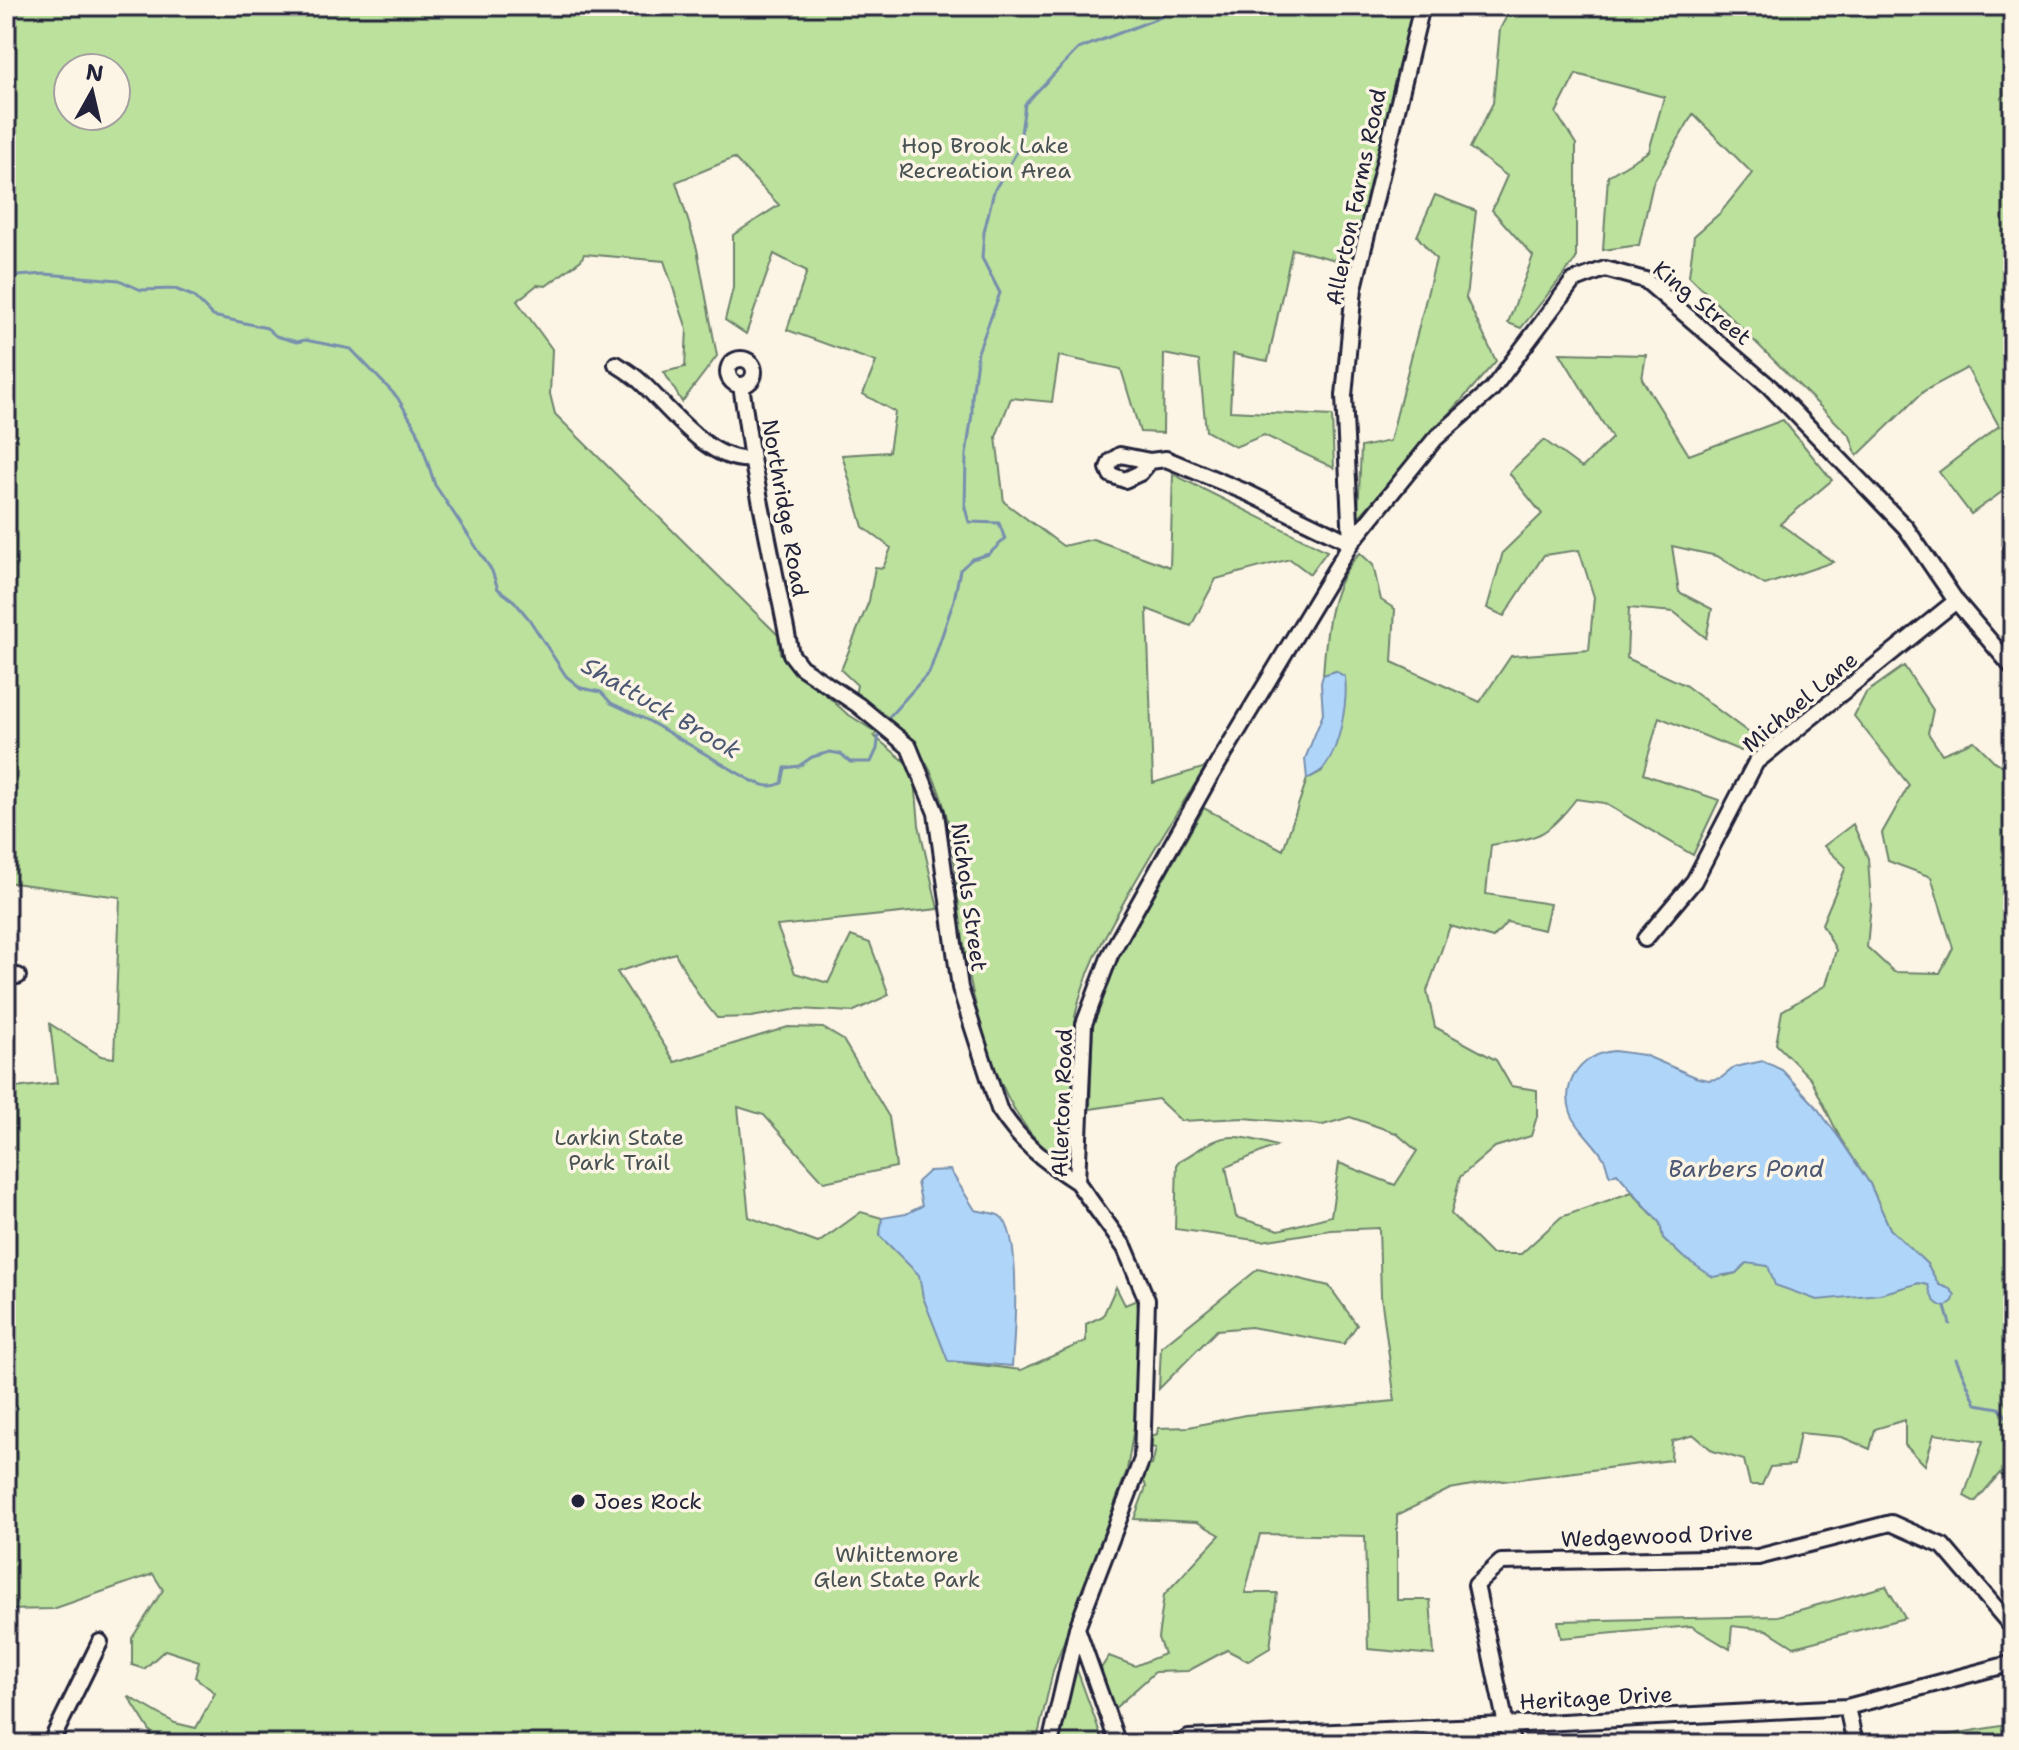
<svg xmlns="http://www.w3.org/2000/svg" width="2019" height="1750" viewBox="0 0 2019 1750" font-family="'Shantell Sans',sans-serif">
<style>
.green{fill:#bbe19d;stroke:#6e826c;stroke-width:2;fill-rule:evenodd}
.water{fill:#afd6f9;stroke:#778ead;stroke-width:2}
.lines{fill:none;stroke-linecap:round;stroke-linejoin:round}
.stream{stroke:#778ead;stroke-width:3}
.minor-casing{stroke:#22223b;stroke-width:20}
.minor{stroke:#fcf5e5;stroke-width:14}
.poi-dot{fill:#22223b;stroke:#fcf5e5;stroke-width:3}
.labels{text-anchor:middle;dominant-baseline:central;stroke-width:7;stroke-linejoin:round;paint-order:stroke}
.park-label{font-size:22px;fill:#485254;stroke:#fcf5e5}
.street-label{font-size:22px;fill:#22223b;stroke:#fcf5e5}
.poi-label{font-size:22px;fill:#22223b;stroke:#fcf5e5;text-anchor:start}
.water-label{font-size:24px;font-style:italic;fill:#4c5874;stroke:#fcf5e5}
</style>
<rect width="100%" height="100%" fill="#fcf5e5"/>
<filter id="ink" filterUnits="userSpaceOnUse"><feTurbulence type="fractalNoise" baseFrequency=".0125" numOctaves="2"/><feDisplacementMap in="SourceGraphic" scale="16" xChannelSelector="R" yChannelSelector="G"/><feConvolveMatrix kernelMatrix="1 2 1 2 8 2 1 2 1" color-interpolation-filters="sRGB"/></filter>
<g filter="url(#ink)">
<path class="green" d="M6 6H1415L1352 264 1292 249 1268 361 1233 354 1230 411 1332 416 1334 468 1264 435 1235 447 1206 431 1199 361 1164 354 1163 433 1140 432 1121 369 1059 356 1052 402 1011 398 996 437 1004 502 1063 546 1093 539 1170 567 1173 474 1327 551 1310 574 1290 559 1216 579 1191 626 1147 609 1153 783 1206 767C1178 810 1151 853 1126 898 1105 935 1083 975 1075 1017L1078 1020 1070 1169C1054 1156 1038 1144 1026 1127 986 1074 966 974 959 908 954 856 951 802 922 756 906 730 880 712 855 695L857 685 841 670 869 601 875 567 883 568 891 548 863 527 842 455 889 452 895 412 863 394 876 362 787 330 807 271 774 254 746 334 725 320 733 288V235L779 205 734 158 676 182 697 249 717 356 682 402 664 372 685 367 687 329 664 261 584 254 581 260 546 286 537 285 517 301 552 349 550 394 555 414 779 636 780 653 846 713 877 733 874 736 914 769 919 825 938 909 777 926 795 973 828 983 851 936 870 943 889 995 852 1012 799 1009 751 1017 717 1018 698 994 675 953 617 972 675 1062 788 1027 823 1028 843 1040 889 1117 896 1167 824 1182 764 1115 738 1107 749 1217 818 1243 861 1212 882 1218 880 1236 920 1275 923 1297 949 1361 1021 1370 1086 1341V1324L1103 1316 1116 1287 1125 1305 1137 1300 1140 1327 1134 1427 1127 1470 1053 1671 1036 1744H857L802 1733 762 1744H140L152 1734 128 1696 175 1723 196 1728 215 1693 195 1677 199 1661 165 1650 144 1669 132 1665V1638L163 1590 153 1574 53 1609 6 1610V1089L57 1083 50 1024 101 1056 114 1058 120 897 6 882ZM68 68H116V116H68Z
M1512 6H2013V484L1971 514 1939 472 1999 426 1967 368 1924 391 1857 456 1850 436 1689 276 1694 236 1720 213 1752 173 1693 114 1653 183 1639 245 1603 250 1608 176 1649 151 1664 97 1576 74 1556 113 1576 144V259L1521 328 1508 323 1533 256 1492 210 1507 176 1470 148 1493 103 1500 29Z
M1435 195 1476 211 1466 298 1496 361 1358 518 1361 447 1390 441 1436 259 1417 236Z
M1560 353 1646 355 1642 379 1689 455 1783 420 1832 480 1780 524 1833 562 1765 585 1717 556 1672 546 1679 592 1712 609 1706 638 1674 612 1629 608 1627 658 1685 685 1753 736 1741 751 1659 717 1643 774 1719 800 1693 855 1604 803 1576 799C1545 839 1539 837 1491 845L1486 894 1550 904 1544 930 1507 922 1493 938 1450 926 1427 991 1435 1027 1496 1060 1511 1086 1537 1090V1116L1531 1136 1495 1147 1460 1177 1451 1214 1491 1254H1521L1561 1217 1632 1192 1660 1223 1663 1238 1683 1257 1725 1276 1736 1273 1746 1263H1757L1880 1294 1919 1283 1947 1288 1939 1285 1927 1264 1890 1229 1870 1184 1840 1138 1811 1079 1776 1044 1782 1011 1826 985 1836 950 1822 924 1846 867 1824 846 1853 824 1868 858 1871 904 1867 947 1894 972 1940 973 1953 948 1931 877 1888 861 1882 833 1909 785 1854 716 1866 693 1904 666 1933 710 1928 733 1942 754 1974 741 1994 761 2013 771V1348L2010 1349 2013 1363V1493L2000 1473 1975 1502 1964 1496 1983 1441 1934 1434 1925 1465 1905 1445V1420L1875 1429 1870 1449 1842 1437 1800 1433 1794 1465 1770 1467 1762 1485H1750L1744 1460 1713 1451 1694 1435 1672 1441 1671 1460 1503 1481 1500 1480 1450 1489 1397 1515V1600H1430L1434 1655 1368 1649 1365 1536 1260 1534 1245 1593H1277L1270 1648 1248 1661 1227 1650 1188 1671 1155 1672 1114 1709 1098 1673 1109 1656 1135 1666 1164 1654 1158 1638 1164 1595 1220 1535 1197 1522 1134 1519 1146 1487 1143 1478 1146 1466 1152 1465 1156 1448 1151 1447 1152 1436 1157 1434 1158 1428 1189 1427 1245 1415 1395 1401 1381 1296 1379 1228 1331 1230 1262 1241 1175 1229 1177 1163C1222 1135 1223 1130 1276 1146L1226 1167 1236 1217 1279 1230 1331 1216 1339 1163 1395 1185 1417 1151 1396 1133 1350 1117 1323 1125 1244 1118 1181 1121 1158 1099 1090 1109 1093 1021 1120 955 1204 808 1283 850 1307 779 1322 771 1336 671 1323 675C1326 633 1329 584 1360 553L1373 565 1381 600 1395 609 1392 662 1480 702 1511 656 1589 650 1594 597 1579 550 1544 555 1504 616 1487 608 1503 552 1542 514 1509 473 1544 440 1582 468 1612 438Z
M1258 1269 1329 1286 1357 1325 1344 1344 1251 1327 1217 1330 1159 1389 1161 1347Z
M1886 1586 1905 1618 1794 1647 1767 1630 1732 1626 1730 1649 1691 1626 1561 1638 1558 1621 1778 1616Z
M1076 1667 1104 1744H1059Z
M2013 1724V1744H1917L1916 1740Z"/>
<path class="water" d="M1336 671 1345 677C1348 701 1340 749 1323 769 1319 773 1312 776 1307 779L1305 759 1323 714 1321 683 1323 675Z
M1614 1051 1644 1055 1698 1078 1709 1080 1721 1078 1735 1067 1763 1061 1782 1070 1814 1104 1840 1139 1870 1184 1890 1229 1927 1264 1939 1285 1950 1289 1955 1295 1953 1301 1945 1307C1933 1304 1931 1296 1928 1285L1919 1283 1880 1294 1817 1300 1775 1285 1768 1266 1746 1263 1736 1273 1713 1277 1683 1257 1663 1238 1660 1223 1617 1173 1610 1176C1607 1171 1607 1164 1604 1159 1596 1143 1577 1130 1571 1113 1560 1081 1584 1053 1614 1051Z
M950 1170 975 1210C982 1212 994 1212 1000 1216 1023 1232 1014 1339 1012 1366L948 1361 923 1297 919 1275 880 1236 882 1218 906 1214 922 1206 917 1182 929 1171Z"/>
<g class="lines">
<path class="stream" d="M6 285 17 276 45 274 119 280 141 290 175 289 193 296 213 316 267 328 276 336 297 342 305 340 351 349 397 397 417 430 435 485 492 571 498 589 514 601 529 619 566 676 581 688 601 692 611 703 647 720 750 780C762 785 770 789 782 783L785 768 799 766 812 757 830 752 841 754 850 762H871L877 749 879 732
M889 717 930 671 954 600 960 570 972 559 989 554 1005 539 999 523 969 522 965 508 966 455 972 414V397L978 352 1000 293 982 258 984 232 994 191 1019 148 1025 104 1078 49 1161 17 1173 6
M1945 1307 1950 1324
M1956 1359 1976 1404 1999 1408 2013 1424"/>
<defs>
<path id="minor" d="M728 372a13 13 0 1 1 26 0a13 13 0 1 1-26 0Z
M616 364C624 369 634 375 641 382 669 408 710 464 752 459
M741 385 752 459 791 654 801 667 858 705 909 747 936 813 960 988 999 1109C1021 1143 1044 1161 1077 1182
M1150 461 1140 473 1125 480 1111 475 1108 468 1111 461 1120 455 1150 461 1166 459 1248 493 1351 543
M1351 543 1344 396 1354 288 1422 6
M1645 939 1694 881 1756 762 1956 601
M6 976H18
M1077 1628 1118 1744
M1847 1707 1855 1744
M50 1744 100 1642
M1050 1744 1077 1628 1142 1459 1147 1300 1125 1248 1077 1182 1084 1024 1110 955 1207 782 1351 543 1435 439 1492 389 1573 281 1605 269 1645 280 1770 387 1906 528 1956 601 2013 668
M1178 1744 1189 1738 1506 1725 1847 1707 2013 1663
M1513 1744 1506 1725 1476 1585 1501 1562 1758 1557 1891 1523 1943 1546 2013 1628"/>
</defs>
<use href="#minor" class="minor-casing"/>
<use href="#minor" class="minor"/>
</g>
</g>
<circle class="poi-dot" cx="578" cy="1501" r="8"/>
<g class="labels">
<g class="park-label">
<text x="985" y="145">Hop Brook Lake<tspan x="985" dy="25">Recreation Area</tspan></text>
<text x="619" y="1137">Larkin State<tspan x="619" dy="25">Park Trail</tspan></text>
<text x="897" y="1554">Whittemore<tspan x="897" dy="25">Glen State Park</tspan></text>
</g>
<g class="street-label">
<text transform="translate(1356 197) rotate(-78)">Allerton Farms Road</text>
<text transform="translate(1702 303) rotate(39)">King Street</text>
<text transform="translate(785 508) rotate(80)">Northridge Road</text>
<text transform="translate(1800 702) rotate(-40)">Michael Lane</text>
<text transform="translate(969 897) rotate(82)">Nichols Street</text>
<text transform="translate(1062 1103) rotate(-88)">Allerton Road</text>
<text transform="translate(1657 1536) rotate(-2)">Wedgewood Drive</text>
<text transform="translate(1596 1698) rotate(-3)">Heritage Drive</text>
</g>
<g class="poi-label">
<text x="594" y="1501">Joes Rock</text>
</g>
<g class="water-label">
<text transform="translate(661 708) rotate(30)">Shattuck Brook</text>
<text x="1746" y="1169">Barbers Pond</text>
</g>
</g>
<rect width="2019" height="1750" fill="none" stroke="#fcf5e5" stroke-width="32"/>
<rect x="16" y="16" width="1987" height="1718" fill="none" stroke="#22223b" stroke-width="3" filter="url(#ink)"/>
<g transform="translate(92 92) rotate(8)"><circle r="38" fill="#fcf5e5" stroke="#a5a1a1" stroke-width="2"/>
<path d="M0-6L14 30L0 20L-14 30Z" fill="#22223b"/>
<text y="-12" font-size="22" font-weight="bold" text-anchor="middle" fill="#22223b">N</text>
</g>
</svg>
